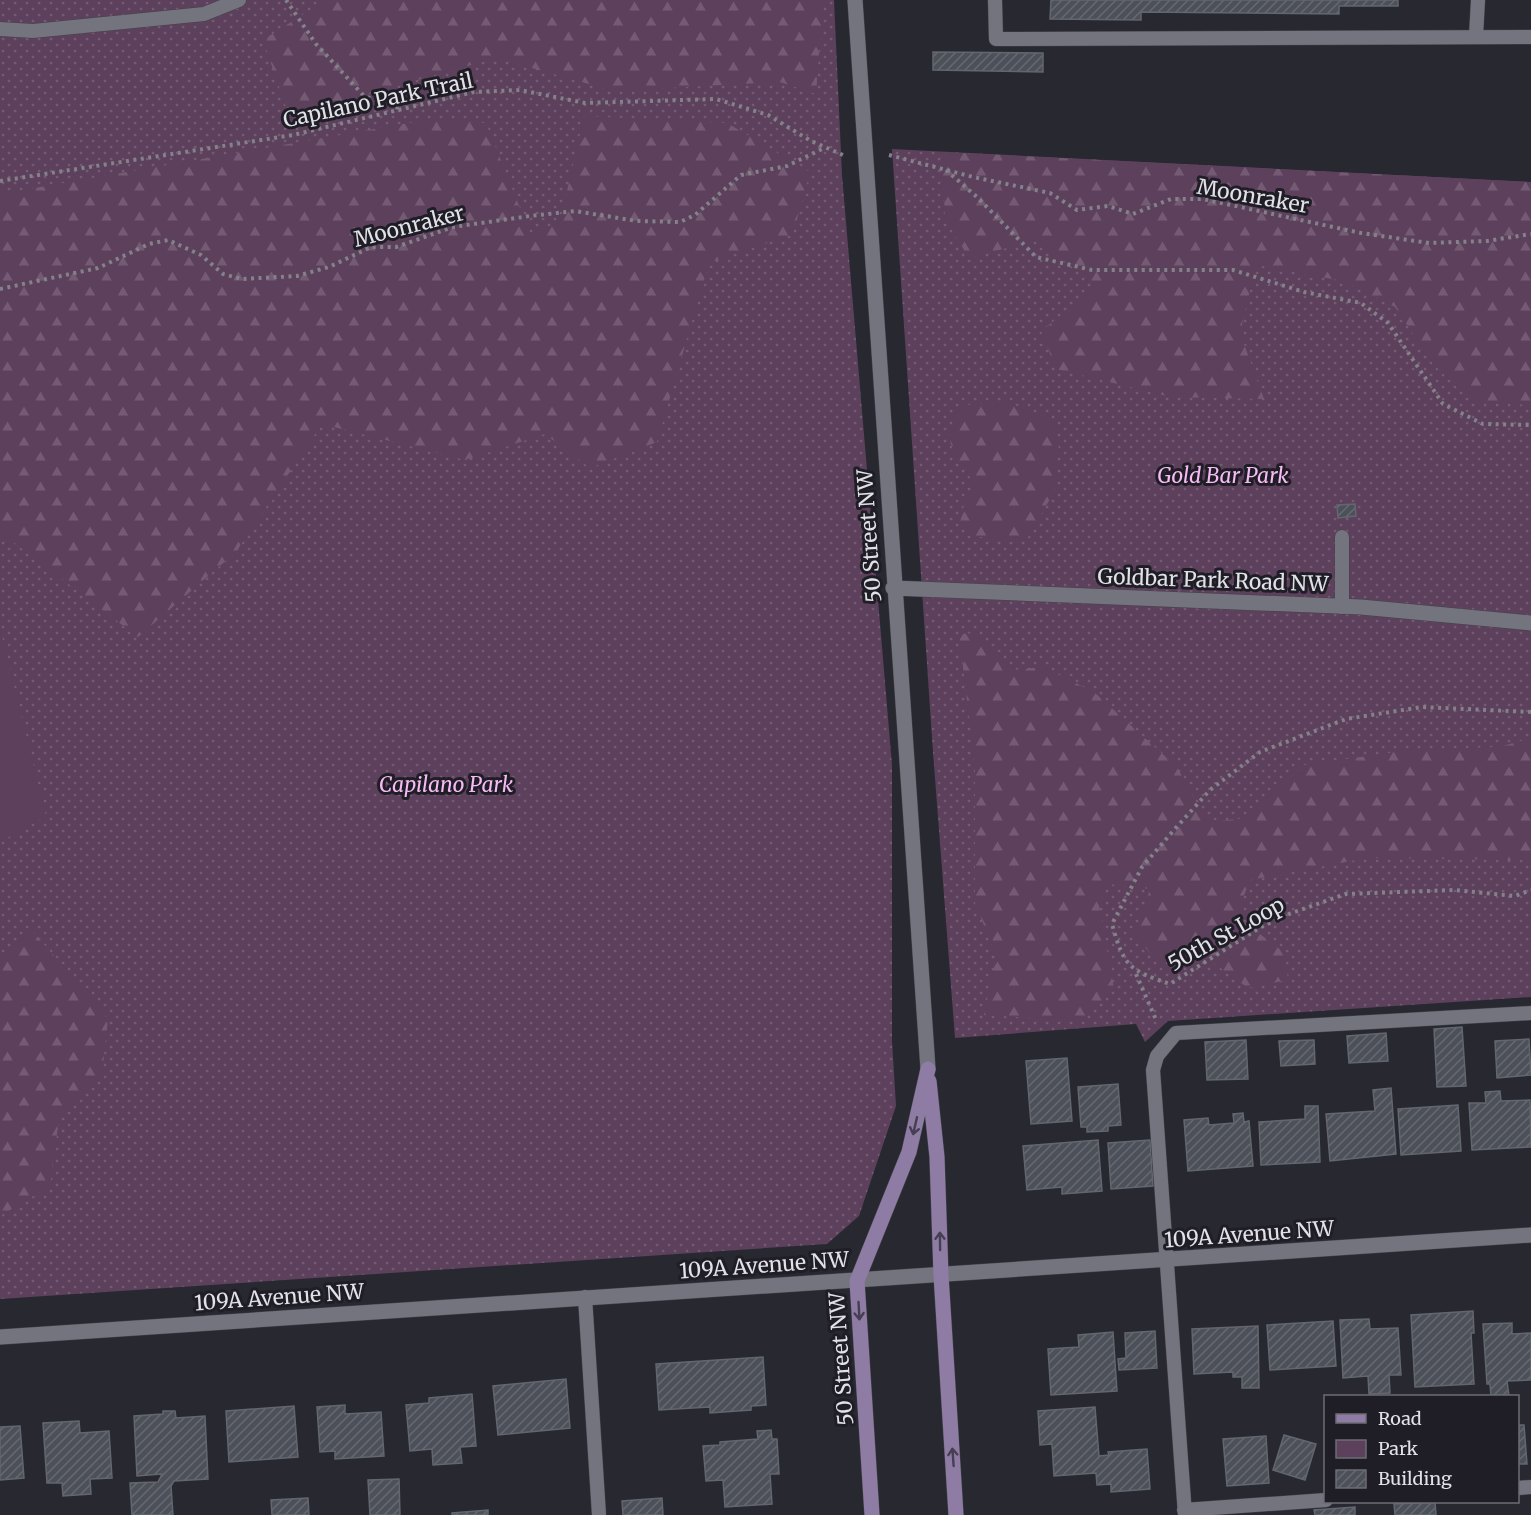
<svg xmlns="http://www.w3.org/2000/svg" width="1531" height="1515" viewBox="0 0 1531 1515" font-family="Merriweather,serif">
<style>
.green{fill:url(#green-dots)}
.forest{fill:url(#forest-firs)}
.pitch{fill:#5d405c}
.building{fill:url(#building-hatch);stroke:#62666f;stroke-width:1.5}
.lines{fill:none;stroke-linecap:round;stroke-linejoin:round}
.lane-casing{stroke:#43434a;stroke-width:15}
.street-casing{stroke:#43434a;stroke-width:16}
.secondary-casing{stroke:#43434a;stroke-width:16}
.path{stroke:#82828a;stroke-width:4;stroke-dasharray:3 4.5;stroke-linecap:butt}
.lane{stroke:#74747e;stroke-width:14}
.street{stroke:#74747e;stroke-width:15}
.secondary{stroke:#8e7ca4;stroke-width:15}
.oneway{stroke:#463f53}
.labels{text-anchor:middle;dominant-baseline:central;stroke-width:6;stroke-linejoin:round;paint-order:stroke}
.street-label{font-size:21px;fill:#e1e1e7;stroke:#1f1e27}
.park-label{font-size:21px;font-style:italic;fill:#f7baf4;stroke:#1f1e27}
</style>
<defs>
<pattern id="green-dots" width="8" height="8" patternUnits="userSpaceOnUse" patternTransform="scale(1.5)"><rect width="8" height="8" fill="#5d405c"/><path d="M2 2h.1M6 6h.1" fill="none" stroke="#745b73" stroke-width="1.8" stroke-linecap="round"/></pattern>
<pattern id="forest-firs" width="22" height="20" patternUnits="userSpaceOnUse" patternTransform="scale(1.5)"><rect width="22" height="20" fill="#5d405c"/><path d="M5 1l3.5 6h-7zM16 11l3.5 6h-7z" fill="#745b73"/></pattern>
<pattern id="building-hatch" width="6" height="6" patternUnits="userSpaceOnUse" patternTransform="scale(1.5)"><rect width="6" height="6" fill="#4c5059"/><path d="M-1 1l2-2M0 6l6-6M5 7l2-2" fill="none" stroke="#666971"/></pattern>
</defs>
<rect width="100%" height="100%" fill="#282831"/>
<path class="green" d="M0 0H834L842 175 892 765V1041L896 1106 859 1216 827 1244 0 1299Z
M892 149 1531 182V997L1168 1021 1145 1042 1136 1024 955 1038 933 752Z"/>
<path class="forest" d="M326 0H823L816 94 780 82 614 91 496 58 289 116 263 40Z
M584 116 727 123 810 172 793 234 709 263 657 442 590 468 545 434 465 460 322 424 236 552 138 637 0 532V194L426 120 486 123 530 233 560 222Z
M942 152 1531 182V405L1472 402 1433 364 1395 307 1343 281 1256 265 1240 333 1264 399 1171 397 1056 369 1041 331 1098 287 1037 240 969 258 945 219Z
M1009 403 1039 414 1054 424 1059 443 1054 492 1027 539 1014 542 973 536 960 523 965 500 975 486C957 452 937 446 961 405Z
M979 633 1013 670 1043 667 1094 692 1177 767 1207 822 1248 818 1304 765 1410 750 1499 747 1531 738V855L1526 860 1367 858 1250 880 1236 916 1285 953 1288 980 1248 988 1201 954 1156 961 1135 934 1150 889 1108 884 1099 905 1114 989 1082 1021 984 1015 996 955 975 903V766L959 634Z
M31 929 108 1019 102 1074 59 1119 50 1186 0 1216V956Z"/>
<path class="pitch" d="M0 628 46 816 0 842Z"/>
<path class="building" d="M1051 0H1398V6H1339V14L1141 12V20L1050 19Z
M933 52 1043 53V72L933 70Z
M1355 504 1356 516 1338 518 1337 505Z
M1462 1027 1466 1086 1437 1087 1434 1029Z
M1386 1033 1388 1061 1349 1063 1347 1036Z
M1529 1039 1531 1075 1497 1078 1495 1041Z
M1246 1040 1248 1079 1207 1080 1205 1042Z
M1314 1040 1315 1064 1281 1066 1279 1041Z
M1067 1058 1072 1121 1031 1124 1026 1061Z
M1118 1084 1121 1125 1108 1126V1131L1087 1132V1127H1081L1078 1087Z
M1391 1088 1396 1154 1330 1161 1326 1114 1375 1111 1373 1090Z
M1500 1091 1501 1101 1530 1100 1531 1147 1472 1150 1469 1103H1486L1485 1092Z
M1458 1105 1461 1151 1401 1155 1398 1109Z
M1305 1106H1318L1320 1162 1261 1165 1259 1122 1305 1119Z
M1243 1113 1244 1122 1249 1121 1253 1166 1188 1171 1184 1120 1208 1118 1209 1125 1234 1123 1233 1114Z
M1098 1140 1102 1191 1062 1194V1187L1027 1190 1023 1146Z
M1150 1140 1153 1186 1111 1189 1108 1143Z
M1473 1311 1474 1333H1471L1474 1384 1415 1387 1411 1315Z
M1369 1319 1370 1329 1398 1328 1401 1375H1389L1390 1393 1369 1394 1368 1376 1343 1378 1340 1320Z
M1333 1321 1336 1366 1270 1370 1267 1325Z
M1512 1323V1334L1531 1333V1380L1507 1381 1509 1396H1491L1490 1384H1487L1483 1324Z
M1258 1326 1259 1388H1242V1377H1233V1372L1194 1374 1192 1329Z
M1155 1331 1157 1368 1119 1370 1118 1359 1126 1358 1125 1333Z
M1113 1332 1117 1391 1051 1395 1048 1349 1079 1347 1078 1335Z
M763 1357 766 1405 751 1406V1410L710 1413V1407L659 1410 656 1364Z
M566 1379 570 1428 498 1435 493 1386Z
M472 1394 476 1446 460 1447 462 1463 433 1465 432 1449 410 1451 406 1405 429 1403V1398Z
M345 1405V1414L381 1412 384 1456 335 1459V1451L320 1452 317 1407Z
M294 1406 298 1457 229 1462 226 1411Z
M1095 1407 1099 1456 1109 1455 1108 1452 1147 1449 1150 1489 1111 1492V1484L1097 1485 1096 1473 1054 1476 1052 1444 1040 1445 1038 1411Z
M163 1411H175L176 1418 205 1416 208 1479 174 1481 171 1486 173 1515H132L130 1483 158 1482 162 1474 137 1476 134 1416 163 1414Z
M79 1421 80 1433 109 1431 112 1478 90 1479 91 1494 63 1496 62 1483H47L43 1423Z
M1518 1425H1524L1527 1464H1518Z
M20 1426 24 1478 0 1480V1427Z
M771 1430 772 1439H777L779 1474H770L772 1504 725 1507 723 1480 706 1481 703 1446 720 1445V1442L758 1439 757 1431Z
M1284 1435 1316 1444 1305 1480 1273 1470Z
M1266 1436 1269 1483 1227 1486 1223 1439Z
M399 1479 400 1515H370L368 1480Z
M308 1498 309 1515H272L271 1500Z
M662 1498 663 1515H623L622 1501Z
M1435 1502 1436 1515H1395L1394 1504Z
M1355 1507V1515H1315L1314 1510Z
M488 1510V1515H452V1513Z"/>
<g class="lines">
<defs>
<path id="lane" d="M995 0 996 39 1531 37
M0 29 33 31 204 14 239 0
M1476 36 1478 0
M1342 607V537
M585 1297 599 1515
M1518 1488 1531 1487
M1184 1510 1326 1500
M1185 1515 1153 1070 1157 1056 1176 1033 1531 1013"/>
<path id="street" d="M855 0 928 1069
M893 588 1361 607 1531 623
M0 1337 1531 1235"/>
<path id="secondary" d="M929 1081 937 1157 941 1275 956 1515
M872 1515 857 1281 909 1152 928 1069"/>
</defs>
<use href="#lane" class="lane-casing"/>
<use href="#street" class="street-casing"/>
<use href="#secondary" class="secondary-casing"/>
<path class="path" d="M286 0 316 44 364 96 399 108
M889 155 973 177 1050 193 1077 210 1108 206 1133 214 1171 199H1203L1361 233 1429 243 1487 241 1531 234
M946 170 977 197 1036 257 1092 270H1233L1304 292 1361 303 1388 323 1443 404 1483 424 1531 425
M0 181 293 135 474 92 520 90 585 103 716 99 768 115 811 141 843 155
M0 289 98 268 149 244 168 240 201 255 223 274 242 279 297 276 329 267 371 247H396L453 227 530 216 575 211 637 221 680 222 695 215 741 175 787 166 824 148
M1531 712 1422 707 1346 719 1260 752 1210 790 1174 830 1142 867 1112 924C1124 967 1129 970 1170 984L1261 927 1289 914 1346 894 1454 890 1515 896 1531 890
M1136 974 1157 1022"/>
<use href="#lane" class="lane"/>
<use href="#street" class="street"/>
<use href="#secondary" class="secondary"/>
</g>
<defs><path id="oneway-shaft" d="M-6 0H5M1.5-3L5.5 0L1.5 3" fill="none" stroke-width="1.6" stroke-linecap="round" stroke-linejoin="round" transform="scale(1.5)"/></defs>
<g class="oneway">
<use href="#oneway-shaft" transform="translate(915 1126) rotate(103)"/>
<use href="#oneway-shaft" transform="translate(940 1241) rotate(-91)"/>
<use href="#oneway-shaft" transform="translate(859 1311) rotate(87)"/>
<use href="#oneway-shaft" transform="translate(953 1457) rotate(-94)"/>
</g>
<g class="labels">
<g class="street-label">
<text transform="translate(378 100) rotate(-12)">Capilano Park Trail</text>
<text transform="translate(1253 196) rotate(10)">Moonraker</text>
<text transform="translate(409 226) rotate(-14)">Moonraker</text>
<text transform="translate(869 536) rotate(-94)">50 Street NW</text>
<text transform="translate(1213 580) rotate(2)">Goldbar Park Road NW</text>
<text transform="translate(1226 934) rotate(-29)">50th St Loop</text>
<text transform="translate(1249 1234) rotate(-4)">109A Avenue NW</text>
<text transform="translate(764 1265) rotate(-4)">109A Avenue NW</text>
<text transform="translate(279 1297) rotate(-4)">109A Avenue NW</text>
<text transform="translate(841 1359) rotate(-94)">50 Street NW</text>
</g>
<g class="park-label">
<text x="1223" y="475">Gold Bar Park</text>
<text x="446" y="784">Capilano Park</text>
</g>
</g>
<rect x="1324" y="1395" width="195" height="108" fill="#1f1e27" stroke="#6d6c74" stroke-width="1.5"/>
<rect x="1336" y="1414" width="30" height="9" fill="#8e7ca4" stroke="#6d6c74" stroke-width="1.5"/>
<text x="1378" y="1425" font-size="18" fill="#e1e1e7">Road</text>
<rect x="1336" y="1440" width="30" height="18" fill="#5d405c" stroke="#6d6c74" stroke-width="1.5"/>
<text x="1378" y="1455" font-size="18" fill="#e1e1e7">Park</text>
<rect x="1336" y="1470" width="30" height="18" fill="url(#building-hatch)" stroke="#6d6c74" stroke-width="1.5"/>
<text x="1378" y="1485" font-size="18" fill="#e1e1e7">Building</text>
</svg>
